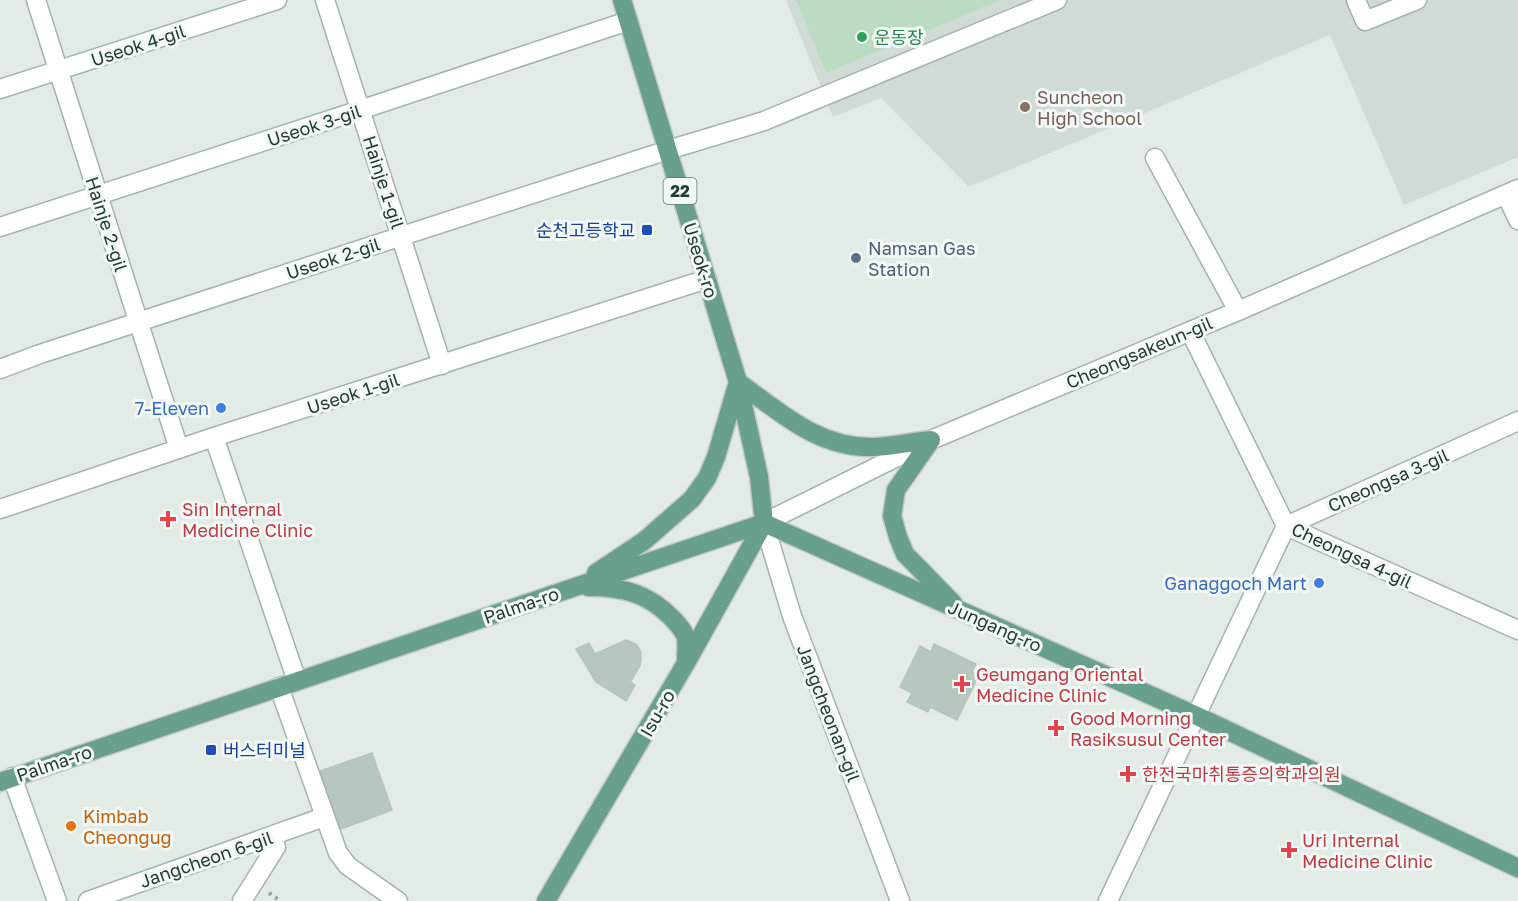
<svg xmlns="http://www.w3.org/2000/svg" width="1518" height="901" viewBox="0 0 1518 901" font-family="'Golos Text','Noto Sans KR',sans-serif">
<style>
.built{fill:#d0dbd5}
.green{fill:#bbdcc2}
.building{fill:#b7c6bf;stroke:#b4c5bd;stroke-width:1.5}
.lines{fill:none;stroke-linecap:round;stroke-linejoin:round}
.minor-casing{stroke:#a5b3ad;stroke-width:21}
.major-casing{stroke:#c1c8c6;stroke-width:21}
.path{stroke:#83ae9e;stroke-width:4;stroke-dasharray:3 4.5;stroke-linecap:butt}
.minor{stroke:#fff;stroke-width:18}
.major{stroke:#689f8d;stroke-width:18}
.leisure-dot{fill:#2e9e5b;stroke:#f2f8f5;stroke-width:2}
.education-dot{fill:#8d6e63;stroke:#f2f8f5;stroke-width:2}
.transit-dot{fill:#1a4fb4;stroke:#f2f8f5;stroke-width:2}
.service-dot{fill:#5c6f8a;stroke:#f2f8f5;stroke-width:2}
.shop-dot{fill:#3f7fe0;stroke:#f2f8f5;stroke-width:2}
.health-dot{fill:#e0444e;stroke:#f2f8f5;stroke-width:2}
.food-dot{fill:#e8710a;stroke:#f2f8f5;stroke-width:2}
.labels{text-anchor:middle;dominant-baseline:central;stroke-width:6;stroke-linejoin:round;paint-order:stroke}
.shield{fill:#f2f8f5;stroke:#61746d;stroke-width:1.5}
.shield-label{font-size:16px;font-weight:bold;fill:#233b33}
.leisure-label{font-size:18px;fill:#27864d;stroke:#f2f8f5;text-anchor:start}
.street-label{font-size:18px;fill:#233b33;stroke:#f2f8f5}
.education-label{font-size:18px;fill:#785e54;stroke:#f2f8f5;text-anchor:start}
.transit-label{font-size:18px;fill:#164399;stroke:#f2f8f5;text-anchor:end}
.service-label{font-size:18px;fill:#4e5e75;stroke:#f2f8f5;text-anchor:start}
.shop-label{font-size:18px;fill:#366cbe;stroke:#f2f8f5;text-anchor:end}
.health-label{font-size:18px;fill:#be3a42;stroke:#f2f8f5;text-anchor:start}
.food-label{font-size:18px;fill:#c56008;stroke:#f2f8f5;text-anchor:start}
</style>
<rect width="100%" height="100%" fill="#e2ebe6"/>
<path class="built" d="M786 0H1518V157L1404 205 1330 35 969 187 881 98 833 117Z"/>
<path class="green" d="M796 0H1001L826 73Z"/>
<path class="building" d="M626 640 636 644 641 652V659L640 666 630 682 635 685 626 701 596 682 576 649 589 643 595 654Z
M934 644 976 664 972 672 979 675 957 720 930 707 928 712 907 702 912 693 900 687 920 646 931 652Z
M372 753 392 810 341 829 320 771Z"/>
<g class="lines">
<defs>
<path id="minor" d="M36 0 179 449
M325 0 442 365
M1356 0 1365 21 1417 0
M0 89 277 0
M1155 158 1238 311
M1506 194 1518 220
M0 227 360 110 628 21
M1190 331 1286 526 1518 630
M0 369 40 354 402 236 668 150 764 121 1057 0
M214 437 297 681
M0 509 214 437 707 279
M279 687 338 853 348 866 398 901
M12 777 57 901
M88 901 324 817
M242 901 276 847 272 836
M900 901 792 616 764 523 931 440 1238 311 1518 189
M1108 901 1286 526 1518 421"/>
<path id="major" d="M622 0 738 382 759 477 764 523
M738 382C781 413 819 449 875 447 893 446 912 442 931 440L896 490 892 516 898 537 905 554 953 603
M764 523 1197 716 1518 868
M596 573 644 541 692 499 707 478 716 457 738 382
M588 587C623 587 648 593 673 619 678 625 684 630 686 638 687 645 686 654 686 661
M0 782 764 523
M546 901 686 663 764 523"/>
</defs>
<use href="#minor" class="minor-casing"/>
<use href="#major" class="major-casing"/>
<path class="path" d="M269 893 281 901"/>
<use href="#minor" class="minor"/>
<use href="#major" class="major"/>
</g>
<circle class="leisure-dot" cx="862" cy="37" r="6"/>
<circle class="education-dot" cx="1025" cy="107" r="6"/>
<g class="transit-dot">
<rect x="641" y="224" width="12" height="12" rx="3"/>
<rect x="205" y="744" width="12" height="12" rx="3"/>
</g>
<circle class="service-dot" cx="856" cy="258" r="6"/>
<g class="shop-dot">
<circle cx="221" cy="408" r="6"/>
<circle cx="1319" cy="583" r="6"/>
</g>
<g class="health-dot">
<path d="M165 510h6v6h6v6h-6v6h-6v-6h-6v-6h6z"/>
<path d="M959 675h6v6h6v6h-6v6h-6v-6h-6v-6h6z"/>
<path d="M1053 719h6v6h6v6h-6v6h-6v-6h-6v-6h6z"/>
<path d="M1125 765h6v6h6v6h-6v6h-6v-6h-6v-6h6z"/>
<path d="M1286 841h6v6h6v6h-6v6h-6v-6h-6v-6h6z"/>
</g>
<circle class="food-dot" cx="71" cy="826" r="6"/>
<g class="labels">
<rect class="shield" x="663.5" y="178" width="33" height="26" rx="4.5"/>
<g class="shield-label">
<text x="680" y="191">22</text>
</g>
<g class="leisure-label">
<text x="874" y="37">운동장</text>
</g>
<g class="street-label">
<text transform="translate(138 45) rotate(-18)">Useok 4-gil</text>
<text transform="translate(314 125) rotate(-18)">Useok 3-gil</text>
<text transform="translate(384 182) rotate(72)">Hainje 1-gil</text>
<text transform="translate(107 224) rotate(72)">Hainje 2-gil</text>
<text transform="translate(333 258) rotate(-18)">Useok 2-gil</text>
<text transform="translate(701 260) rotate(73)">Useok-ro</text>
<text transform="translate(1139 352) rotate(-23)">Cheongsakeun-gil</text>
<text transform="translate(353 393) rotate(-18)">Useok 1-gil</text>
<text transform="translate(1388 480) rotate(-24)">Cheongsa 3-gil</text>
<text transform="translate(1352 555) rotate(25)">Cheongsa 4-gil</text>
<text transform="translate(521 605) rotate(-19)">Palma-ro</text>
<text transform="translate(995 626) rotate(24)">Jungang-ro</text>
<text transform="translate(657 713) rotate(-60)">Isu-ro</text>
<text transform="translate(829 713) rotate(69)">Jangcheonan-gil</text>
<text transform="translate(54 763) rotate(-19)">Palma-ro</text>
<text transform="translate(206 859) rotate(-19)">Jangcheon 6-gil</text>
</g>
<g class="education-label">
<text x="1037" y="97">Suncheon<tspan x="1037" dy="21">High School</tspan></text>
</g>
<g class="transit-label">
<text x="635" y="230">순천고등학교</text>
<text x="223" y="750" text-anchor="start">버스터미널</text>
</g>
<g class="service-label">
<text x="868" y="248">Namsan Gas<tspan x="868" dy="21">Station</tspan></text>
</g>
<g class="shop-label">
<text x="209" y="408">7-Eleven</text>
<text x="1307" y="583">Ganaggoch Mart</text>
</g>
<g class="health-label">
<text x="182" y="509">Sin Internal<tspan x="182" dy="21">Medicine Clinic</tspan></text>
<text x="976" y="674">Geumgang Oriental<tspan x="976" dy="21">Medicine Clinic</tspan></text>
<text x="1070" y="718">Good Morning<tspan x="1070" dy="21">Rasiksusul Center</tspan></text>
<text x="1142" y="774">한전국마취통증의학과의원</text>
<text x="1302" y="840">Uri Internal<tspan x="1302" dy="21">Medicine Clinic</tspan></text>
</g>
<g class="food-label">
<text x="83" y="816">Kimbab<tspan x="83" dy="21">Cheongug</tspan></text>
</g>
</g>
</svg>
